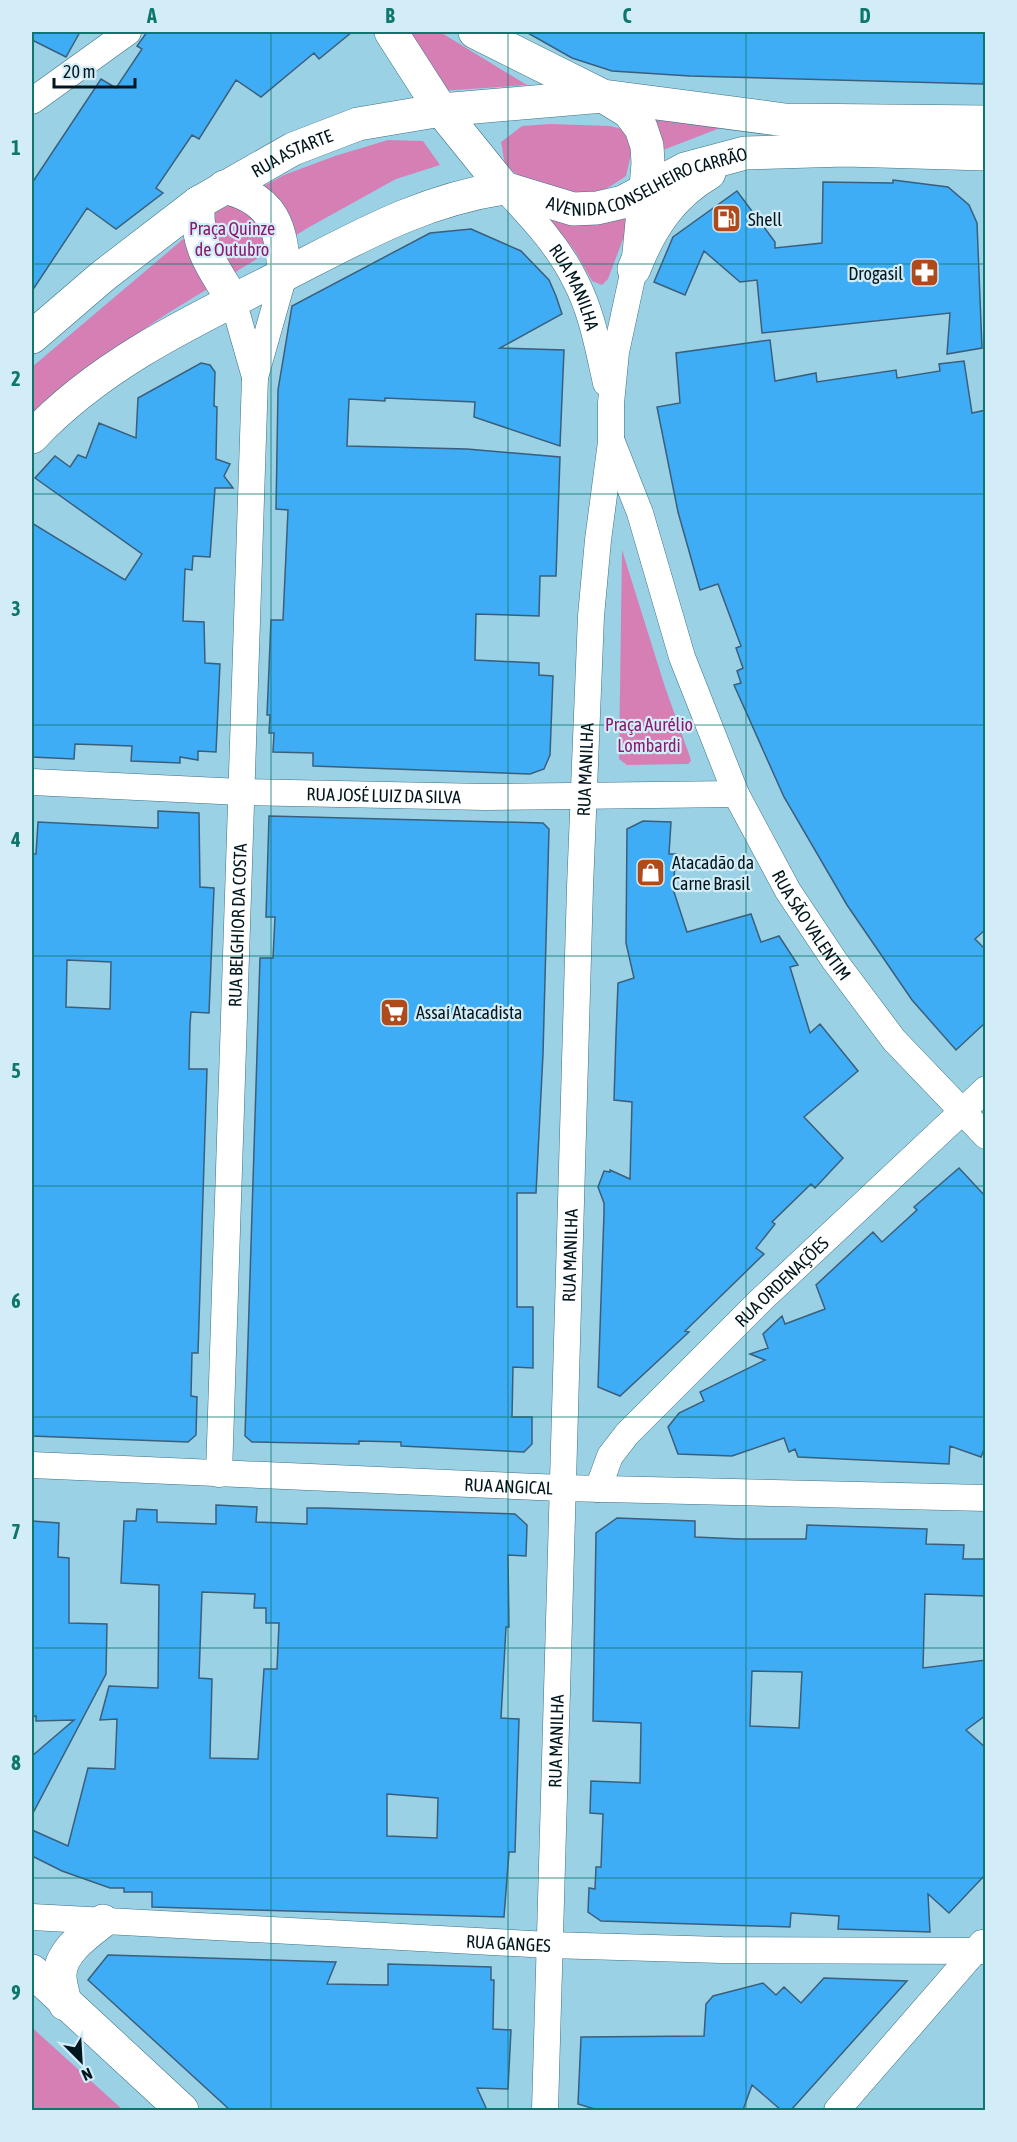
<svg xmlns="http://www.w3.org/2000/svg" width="1017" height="2142" viewBox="0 0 1017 2142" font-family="'Asap Condensed',sans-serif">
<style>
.green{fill:#d67fb5}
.building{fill:#3facf6;stroke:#3a5f7c;stroke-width:1.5;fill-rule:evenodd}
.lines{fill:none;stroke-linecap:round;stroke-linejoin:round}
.street-casing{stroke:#3c7184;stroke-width:27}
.secondary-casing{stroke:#3c7184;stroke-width:34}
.street{stroke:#fff;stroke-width:26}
.secondary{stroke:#fff;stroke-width:33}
.grid{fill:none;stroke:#0f766e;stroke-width:1.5;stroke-opacity:0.55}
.labels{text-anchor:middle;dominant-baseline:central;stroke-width:4.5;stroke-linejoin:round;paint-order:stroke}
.street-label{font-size:18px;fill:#02161e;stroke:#d2edf7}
.poi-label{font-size:18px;fill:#02161e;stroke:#d2edf7;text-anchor:start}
.park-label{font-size:18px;fill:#8f166e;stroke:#d2edf7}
.neatline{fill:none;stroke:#0f766e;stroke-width:2}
.grid-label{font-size:20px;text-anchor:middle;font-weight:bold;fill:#0f766e}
</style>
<rect width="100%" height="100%" fill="#9ad1e5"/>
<path class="green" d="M410 32H440L527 85 441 91Z
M650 119 720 128 658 152Z
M551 124 610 126 626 130 633 145 626 176C615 183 606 191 593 192 574 195 517 182 506 165 503 159 503 149 501 142L522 126Z
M388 140 423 141 440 165 396 179 311 226 168 313 77 374 32 415V367L214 213 284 175 335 156Z
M632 215 608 279 602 285 592 281 575 251 550 220 578 224Z
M622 550 665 687 690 757 691 761 688 764 627 765 619 759Z
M32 2027 38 2033 123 2110H32Z"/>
<path class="building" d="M32 32H80L66 57 32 40Z
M147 32H352L319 59 314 53 261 97 236 80 199 139 192 135 156 188 163 193 116 229 87 208 32 291V183L101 79 116 88 142 49 137 46Z
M526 32H986V72L983 84 690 76 612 71 572 58Z
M893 180 948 187 969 205 977 223 982 348 947 354 950 313 762 333 757 280 740 282 704 251 685 295 654 282 673 237 737 191 775 242V248L822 243 823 182 893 183Z
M471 229 521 251 549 280 556 296 562 314 500 348 564 350 560 446 474 417 475 402 385 398V401L349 399 347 446 467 449 560 457 556 576H540L539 616 476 614 475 660 539 663V675L553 676 550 755 544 769 530 774 313 766V753L273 752 274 733H269L270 715H267L271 620H283L288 510 276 509 278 390 292 306 430 233Z
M770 340 775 381 816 373 817 382 896 370 897 378 940 371 939 364 964 361 972 413 986 410V929L975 939 986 950V1022L956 1050 912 1000 847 905 784 797 734 685 741 683 737 671 743 668 736 648 741 646 718 584 700 590 678 512 657 407 680 403 676 353Z
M201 363 210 365 215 372 214 406 217 407 216 459 230 464 224 476 233 488H215L210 557 193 556 192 570 185 569 183 621 204 622 205 663 220 664 216 752 198 751V760L180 757V763L131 761 132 746 75 744 74 759 32 757V523L125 580 142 554 35 478 55 456 70 467 78 455 86 458 99 423 136 438 138 398Z
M158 811 199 813 200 887 214 888 209 1013 191 1012 190 1024 189 1069H207L198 1353H192L191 1396 197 1397 196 1435 188 1442 32 1436V854H36L38 822 158 828ZM67 960 111 962 110 1009 66 1007Z
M269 816 543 823 549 829 543 1054 536 1193H517V1307H533V1368L513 1367 512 1417H532V1444L524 1452 401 1446V1442L359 1441V1444L252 1442 245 1436 260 958H273L275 917H266Z
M643 821 671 822 669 854H676L673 889 687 932 751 914 761 942 779 936 798 965 790 967 810 1033 820 1024 858 1071 804 1117 843 1158 815 1188 811 1184 772 1222 775 1224 756 1248 764 1254 685 1331 689 1332 620 1396 598 1387 604 1213V1203L598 1187 604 1171 610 1172V1170L630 1179 632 1102 614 1100 616 1035 618 983 634 978 626 943 627 829Z
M959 1168 986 1197V1444L981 1457 950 1446 949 1464 798 1457 795 1449 789 1452 784 1438 732 1456 678 1454 668 1427 679 1413 704 1401 700 1392 765 1360 750 1354 768 1348 763 1334 782 1316 785 1324 825 1309 816 1285 873 1232 882 1242 917 1210 914 1207Z
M216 1505 257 1507 256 1522 307 1524V1508H323L515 1514 527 1525 526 1556 508 1555 509 1627H506L501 1718 519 1719 515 1852H509L504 1917 152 1907V1892H124V1888H110L62 1871 32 1856V1830L68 1846 88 1768 115 1769 117 1719 100 1720 109 1686 158 1688 159 1585 121 1583 124 1521H136L137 1509 157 1510V1522L216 1524ZM202 1592 255 1594 254 1608H266V1623H279L277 1669H264L258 1759 210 1758 212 1679 199 1678ZM387 1794 438 1798 437 1838 387 1836Z
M617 1518 695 1521V1537L740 1539H806L807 1525 927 1529 926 1544 964 1545 963 1559H986V1596L925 1594 923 1668 986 1660V1715L966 1730 986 1748V1874L949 1913 928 1894 930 1932 838 1929 839 1916 791 1913 790 1927 601 1921 588 1912 589 1888 595 1889 596 1867H601L603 1814 590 1813 591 1781 640 1783 641 1723 593 1721 596 1533ZM752 1671 802 1672 799 1728 750 1726Z
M32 1521 59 1523 58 1557 69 1558V1623L107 1624 106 1674 32 1815V1756L74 1720 36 1721V1716L32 1717Z
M108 1955 336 1962 327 1984 388 1985V1964L491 1967V1980H494L493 2029 511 2030 508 2089 477 2088 487 2110H230L88 1980Z
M824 1978 907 1981 791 2110H781L752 2085 743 2110H598L578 2104 581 2037 704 2036 706 2004 713 1996 763 1983 776 1995 784 1987 801 2003Z"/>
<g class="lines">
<defs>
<g id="street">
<path d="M32 101 128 32"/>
<path id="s1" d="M504 188C530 216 558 245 575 280 592 312 598 348 606 383"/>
<path d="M233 300 255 377"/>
<path id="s2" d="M612 442 640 513 682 657 736 794 788 891 834 960 894 1040 986 1136"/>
<path id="s3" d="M32 782 241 792 485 797 736 794"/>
<path id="s4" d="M32 1465 562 1488 986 1498"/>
<path id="s5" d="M219 1474 255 377 284 275"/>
<path id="s6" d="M598 1489 610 1456 627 1434 761 1300 986 1089"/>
<path id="s7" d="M32 1917 549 1945 722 1950 986 1951"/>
<path id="s8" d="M545 2110 580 887 591 616 598 540 611 442V403L616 352 634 269 640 206 646 188"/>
<path d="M837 2110 982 1943"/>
</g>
<g id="secondary">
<path id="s9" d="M391 32 441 110 504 188 573 209 597 208 623 202 685 169 745 153 845 150 986 154"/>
<path d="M475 32 603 96 785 120 986 122"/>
<path d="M224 187C274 199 282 227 284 275"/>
<path d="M198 203C196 246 211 265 233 300"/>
<path d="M634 269C650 228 671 195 709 173"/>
<path id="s10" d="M32 337 103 276 198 203 293 149 358 124 441 110 603 96 629 112 641 128 647 146 648 163 646 188"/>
<path d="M32 437C100 364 194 320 282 276 357 238 419 201 504 188"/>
<path d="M32 1971 182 2110"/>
<path d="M65 2004C64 1995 60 1985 60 1976 59 1953 86 1934 103 1921"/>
</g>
</defs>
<use href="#street" class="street-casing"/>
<use href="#secondary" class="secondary-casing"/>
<use href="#street" class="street"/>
<use href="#secondary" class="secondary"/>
</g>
<path class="grid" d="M271 32V2110M508 32V2110M746 32V2110M32 264H986M32 494H986M32 725H986M32 956H986M32 1186H986M32 1417H986M32 1648H986M32 1878H986"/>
<defs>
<symbol id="fuel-square" viewBox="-11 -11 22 22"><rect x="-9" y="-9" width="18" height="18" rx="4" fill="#af4b1b" stroke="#d2edf7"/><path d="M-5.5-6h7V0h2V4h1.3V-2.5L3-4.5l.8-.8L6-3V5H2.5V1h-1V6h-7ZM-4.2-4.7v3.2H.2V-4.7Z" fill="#fff"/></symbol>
<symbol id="pharmacy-square" viewBox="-11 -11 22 22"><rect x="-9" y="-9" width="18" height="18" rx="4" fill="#af4b1b" stroke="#d2edf7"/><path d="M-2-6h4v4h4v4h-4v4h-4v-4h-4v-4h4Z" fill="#fff"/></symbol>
<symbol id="shop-square" viewBox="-11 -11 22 22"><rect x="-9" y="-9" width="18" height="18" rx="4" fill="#af4b1b" stroke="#d2edf7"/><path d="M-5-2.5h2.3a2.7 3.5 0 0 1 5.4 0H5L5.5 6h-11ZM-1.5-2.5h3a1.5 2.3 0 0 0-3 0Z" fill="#fff"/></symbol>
<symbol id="supermarket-square" viewBox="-11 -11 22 22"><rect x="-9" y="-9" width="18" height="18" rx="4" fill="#af4b1b" stroke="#d2edf7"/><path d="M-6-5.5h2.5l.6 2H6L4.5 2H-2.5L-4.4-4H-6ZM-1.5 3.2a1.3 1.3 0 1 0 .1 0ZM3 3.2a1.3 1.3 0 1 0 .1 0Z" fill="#fff"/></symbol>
</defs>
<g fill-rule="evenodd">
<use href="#fuel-square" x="710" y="202" width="33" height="33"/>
<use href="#pharmacy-square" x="908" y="256" width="33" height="33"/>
<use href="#shop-square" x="634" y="856" width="33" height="33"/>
<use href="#supermarket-square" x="378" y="996" width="33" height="33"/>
</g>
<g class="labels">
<g class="street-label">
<text stroke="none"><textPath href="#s10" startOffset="320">RUA ASTARTE</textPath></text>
<text stroke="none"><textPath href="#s9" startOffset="344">AVENIDA CONSELHEIRO CARRÃO</textPath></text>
<text stroke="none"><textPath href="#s1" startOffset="123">RUA MANILHA</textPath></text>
<text stroke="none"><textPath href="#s8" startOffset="1341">RUA MANILHA</textPath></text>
<text stroke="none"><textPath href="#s3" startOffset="352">RUA JOSÉ LUIZ DA SILVA</textPath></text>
<text stroke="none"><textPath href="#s2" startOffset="525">RUA SÃO VALENTIM</textPath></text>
<text stroke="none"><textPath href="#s5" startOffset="549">RUA BELGHIOR DA COSTA</textPath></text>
<text stroke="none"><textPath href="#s8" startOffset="855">RUA MANILHA</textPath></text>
<text stroke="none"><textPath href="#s6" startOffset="280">RUA ORDENAÇÕES</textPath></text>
<text stroke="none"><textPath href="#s4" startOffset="477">RUA ANGICAL</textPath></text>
<text stroke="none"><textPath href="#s8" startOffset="369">RUA MANILHA</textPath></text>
<text stroke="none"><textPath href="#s7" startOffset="477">RUA GANGES</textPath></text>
</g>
<g class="poi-label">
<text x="748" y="219">Shell</text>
<text x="903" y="273" text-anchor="end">Drogasil</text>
<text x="672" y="862">Atacadão da<tspan x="672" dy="21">Carne Brasil</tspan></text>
<text x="416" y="1012">Assaí Atacadista</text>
</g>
<g class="park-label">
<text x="232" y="228">Praça Quinze<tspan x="232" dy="21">de Outubro</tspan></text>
<text x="649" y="724">Praça Aurélio<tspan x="649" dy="21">Lombardi</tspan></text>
</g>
</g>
<rect width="1017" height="2142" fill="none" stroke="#d2edf7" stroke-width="66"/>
<g transform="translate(81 2061) rotate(156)" stroke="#d2edf7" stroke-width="4.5" paint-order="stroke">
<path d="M0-4.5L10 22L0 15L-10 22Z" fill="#02161e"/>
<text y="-9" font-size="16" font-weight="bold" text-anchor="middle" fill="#02161e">N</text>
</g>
<path d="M54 78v9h81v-9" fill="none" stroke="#02161e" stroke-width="3"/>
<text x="63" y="78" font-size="18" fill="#02161e" stroke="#d2edf7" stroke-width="4.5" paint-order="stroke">20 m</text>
<rect x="33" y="33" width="951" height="2076" class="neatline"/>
<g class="grid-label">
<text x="152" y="23">A</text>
<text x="390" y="23">B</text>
<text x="627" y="23">C</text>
<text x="865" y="23">D</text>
<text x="16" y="155">1</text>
<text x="16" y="386">2</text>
<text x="16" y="616">3</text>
<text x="16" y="847">4</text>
<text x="16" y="1078">5</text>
<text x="16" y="1308">6</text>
<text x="16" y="1539">7</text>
<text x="16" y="1770">8</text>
<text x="16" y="2000">9</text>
</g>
</svg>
